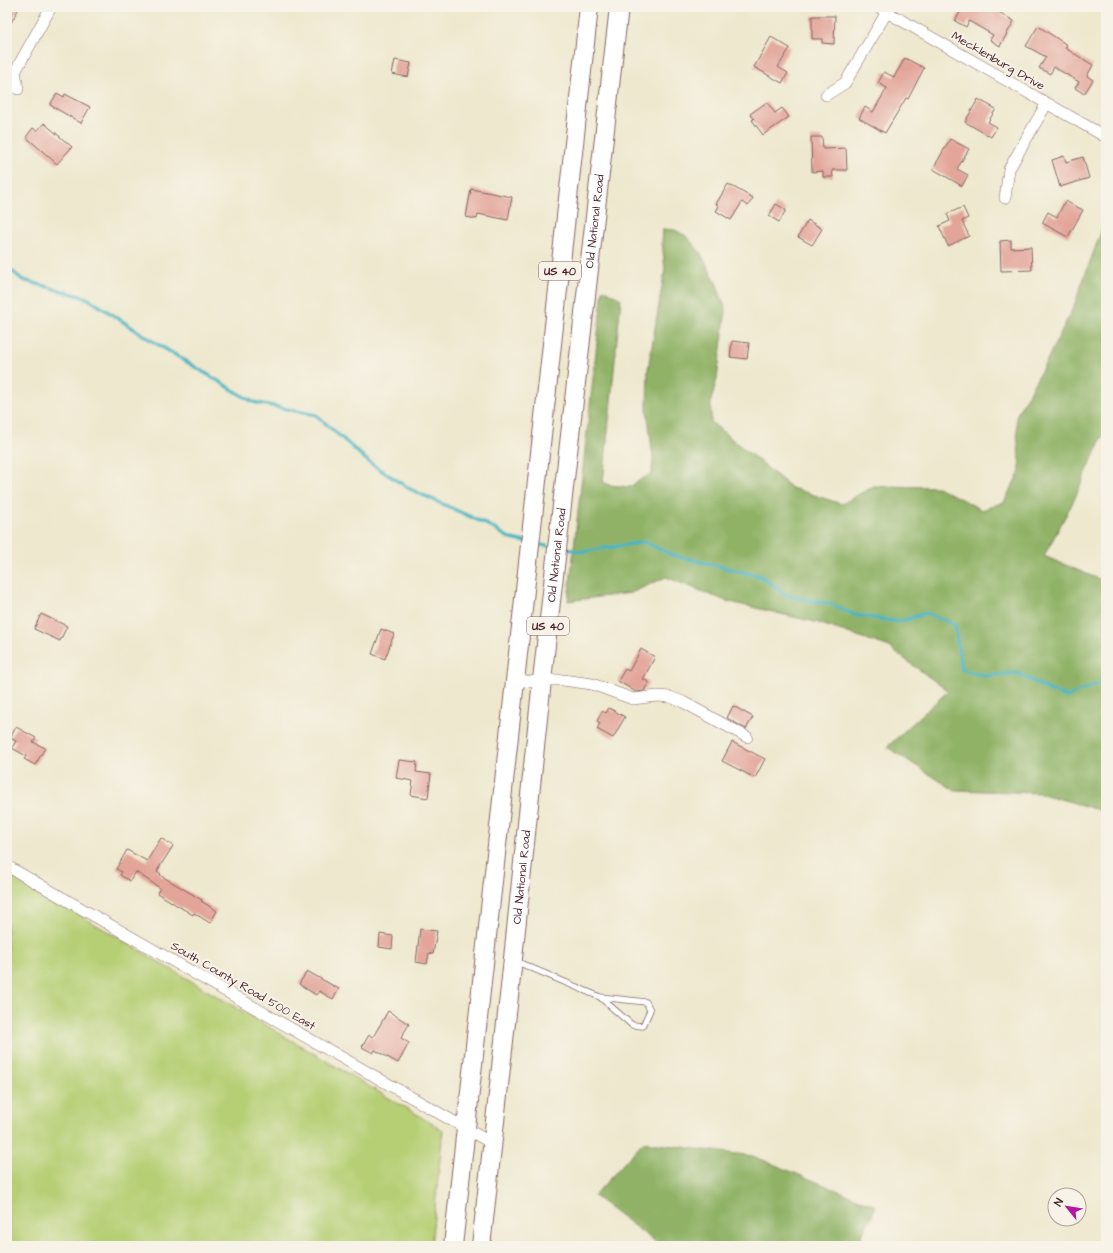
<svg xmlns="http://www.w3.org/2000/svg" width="1113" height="1253" viewBox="0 0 1113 1253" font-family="'Architects Daughter',sans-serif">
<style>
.green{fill:#b6cf74;stroke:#807750}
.forest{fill:#90b266;stroke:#6d6848}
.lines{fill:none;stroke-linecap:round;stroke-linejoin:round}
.stream{stroke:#47b5c3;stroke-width:3.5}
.building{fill:#e3a499}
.service-casing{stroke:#836564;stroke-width:7}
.minor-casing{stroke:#836564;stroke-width:12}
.primary-casing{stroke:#836564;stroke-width:20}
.service{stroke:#fff;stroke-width:5.5}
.minor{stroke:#fff;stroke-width:11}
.primary{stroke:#fff;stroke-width:18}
.labels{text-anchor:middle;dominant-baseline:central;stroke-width:4;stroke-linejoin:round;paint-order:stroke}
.shield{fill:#f7f3e8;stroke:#7e5f64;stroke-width:1}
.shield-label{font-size:11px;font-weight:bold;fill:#4a1f2b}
.street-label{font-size:12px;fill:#4a1f2b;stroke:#f7f3e8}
</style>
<rect width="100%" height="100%" fill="#f7f3e8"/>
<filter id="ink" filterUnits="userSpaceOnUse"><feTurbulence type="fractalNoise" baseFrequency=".025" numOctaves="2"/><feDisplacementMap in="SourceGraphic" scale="8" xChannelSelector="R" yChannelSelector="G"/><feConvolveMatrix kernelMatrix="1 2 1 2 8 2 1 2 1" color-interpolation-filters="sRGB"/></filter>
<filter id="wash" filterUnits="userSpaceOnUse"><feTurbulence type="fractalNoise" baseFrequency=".012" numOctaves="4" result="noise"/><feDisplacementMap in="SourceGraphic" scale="16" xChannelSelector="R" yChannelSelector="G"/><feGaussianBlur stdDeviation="0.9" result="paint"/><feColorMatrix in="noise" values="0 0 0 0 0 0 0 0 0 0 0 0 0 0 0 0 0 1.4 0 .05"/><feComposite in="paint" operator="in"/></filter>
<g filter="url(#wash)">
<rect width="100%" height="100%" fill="#eee8ce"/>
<path class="green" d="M7 872 443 1130 431 1246H7Z"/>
<path class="forest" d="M1106 218V428L1074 500 1044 556 1106 582V812L1039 793 954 790 887 747 948 691 887 646 815 622 726 601 666 577 631 593 568 601 603 289 621 299 603 482 610 485 629 487 652 473 653 458 647 409 648 369 665 269 662 242 663 229 675 230 686 236 700 252 717 285 726 310 717 379 711 401V422L792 488 842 504 874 486 938 487 982 510 1004 502 1020 471 1016 416 1046 362 1073 308Z
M643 1142 753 1156 876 1206 857 1246H661L594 1196Z"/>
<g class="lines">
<path class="stream" d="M7 267 23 280 87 298 154 342 253 402 316 415 370 463 410 489 486 524 511 539 526 542
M536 544 547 546
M568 549 581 552 644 542 672 555 760 576 788 596 831 604 855 615 899 622 926 613 955 625 961 669 985 676 1017 673 1049 690 1067 697 1104 681H1106"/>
</g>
<g id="blocks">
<path class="building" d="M7 7H12L18 10 7 30Z
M963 7H990L1014 21 1000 46 990 40 993 35 969 21 966 27 955 21Z
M812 16H835L834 44 822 43V39H812Z
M1038 26 1067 45 1065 48 1093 65 1087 76 1093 80 1084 94 1075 88 1079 82 1054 67 1050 74 1039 68 1046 57 1026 46Z
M771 37 790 48 778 67 788 73 782 83 754 67Z
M905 58 924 68 908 99 906 98 885 133 859 118 865 107 873 112 887 88 878 83 884 72 894 77Z
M395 60 411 63 408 77 392 74Z
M57 93 64 97 65 94 90 107 81 123 50 105Z
M978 99 996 109 988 122 997 127 991 137 965 122Z
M767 102 775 113 782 108 789 117 763 135 752 120 754 119 750 114Z
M44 123 72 147 57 164 26 137 33 128 37 131Z
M811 137H822L823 149 846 148 847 170H832L833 177H823V171L812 172Z
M950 139 969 149 957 169 968 175 962 186 933 169Z
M1064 156 1066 162 1083 157 1089 178 1060 187 1052 160Z
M728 184 753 198 748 206 742 202 731 220 716 211 719 206 716 204Z
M471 189 512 197 508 220 478 214 477 219 466 217Z
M1065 201 1083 210 1068 237 1042 223 1048 212 1057 217Z
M776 204 786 210 779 222 769 216Z
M963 207 968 218 962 221 969 236 948 246 939 226 950 221 947 214Z
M808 220 822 229 812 245 798 237Z
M1011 240V248L1031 247 1032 270 1001 271 1000 241Z
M732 341 749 343 747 359 730 357Z
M41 614 67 626 60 641 34 629Z
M381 629 394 634 385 659 372 654Z
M641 649 655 657 643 679 649 682 644 691 636 692 618 681 625 669 629 671Z
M733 706 753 717 746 729 727 718Z
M609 708 625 717 613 738 597 729 600 723 597 721 602 711 606 713Z
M16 727 36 738 33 742 45 748 35 765 24 759 26 756 12 748 16 741 10 738Z
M732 742 765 759 755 778 722 761Z
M399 760 417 762 416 772 431 774 428 798 411 795 413 781 396 778Z
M161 838 173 846 157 871 161 874 160 875 202 900 201 901 217 911 210 923 194 913 193 915 157 893 160 888 136 872 130 881 120 875 122 872 116 869 127 850 147 861Z
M420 929 437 931 433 954 429 953 427 964 416 962Z
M380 934 393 936 392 949 379 947Z
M307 971 339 989 333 999 319 991 316 995 299 984Z
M388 1011 409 1024 401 1038 409 1043 398 1063 375 1050 373 1053 362 1047 369 1035 373 1037Z"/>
</g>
</g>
<g filter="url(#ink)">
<use href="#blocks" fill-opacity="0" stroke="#836564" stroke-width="1"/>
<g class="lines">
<defs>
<path id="service" d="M515 961 600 997 646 1002 650 1010 643 1026 632 1025 600 997"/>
<path id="minor" d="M878 7 1106 137
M18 89 15 72 51 7
M826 95 845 83 887 12
M1005 198 1009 169 1047 103
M516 679 530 682 542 680H563L592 684 633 699 657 696 670 697 683 702 747 737
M7 866 493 1144"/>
<g id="primary">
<path d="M453 1246 589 7"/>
<path id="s1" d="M481 1246 510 987 542 680 619 7"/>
</g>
</defs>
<use href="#service" class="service-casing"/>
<use href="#minor" class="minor-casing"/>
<use href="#primary" class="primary-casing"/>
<use href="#service" class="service"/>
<use href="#minor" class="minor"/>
<use href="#primary" class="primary"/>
</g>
</g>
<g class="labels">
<g class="shield">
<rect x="539" y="262" width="42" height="18" rx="3"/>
<rect x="527" y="617" width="42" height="18" rx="3"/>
</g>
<g class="shield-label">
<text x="560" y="271">US 40</text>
<text x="548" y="626">US 40</text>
</g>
<g class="street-label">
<text transform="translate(998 61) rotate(30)">Mecklenburg Drive</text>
<text stroke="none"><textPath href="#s1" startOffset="1031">Old National Road</textPath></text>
<text stroke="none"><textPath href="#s1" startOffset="695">Old National Road</textPath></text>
<text stroke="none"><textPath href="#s1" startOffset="371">Old National Road</textPath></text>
<text transform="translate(243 986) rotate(30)">South County Road 500 East</text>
</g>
</g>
<rect width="1113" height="1253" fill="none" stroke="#f7f3e8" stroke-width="24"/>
<g transform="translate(1067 1207) rotate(300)"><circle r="19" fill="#f7f3e8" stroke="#b29e9c"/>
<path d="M0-3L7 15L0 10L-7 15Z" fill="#b5179e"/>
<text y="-6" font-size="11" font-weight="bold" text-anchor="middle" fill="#4a1f2b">N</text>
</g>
</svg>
